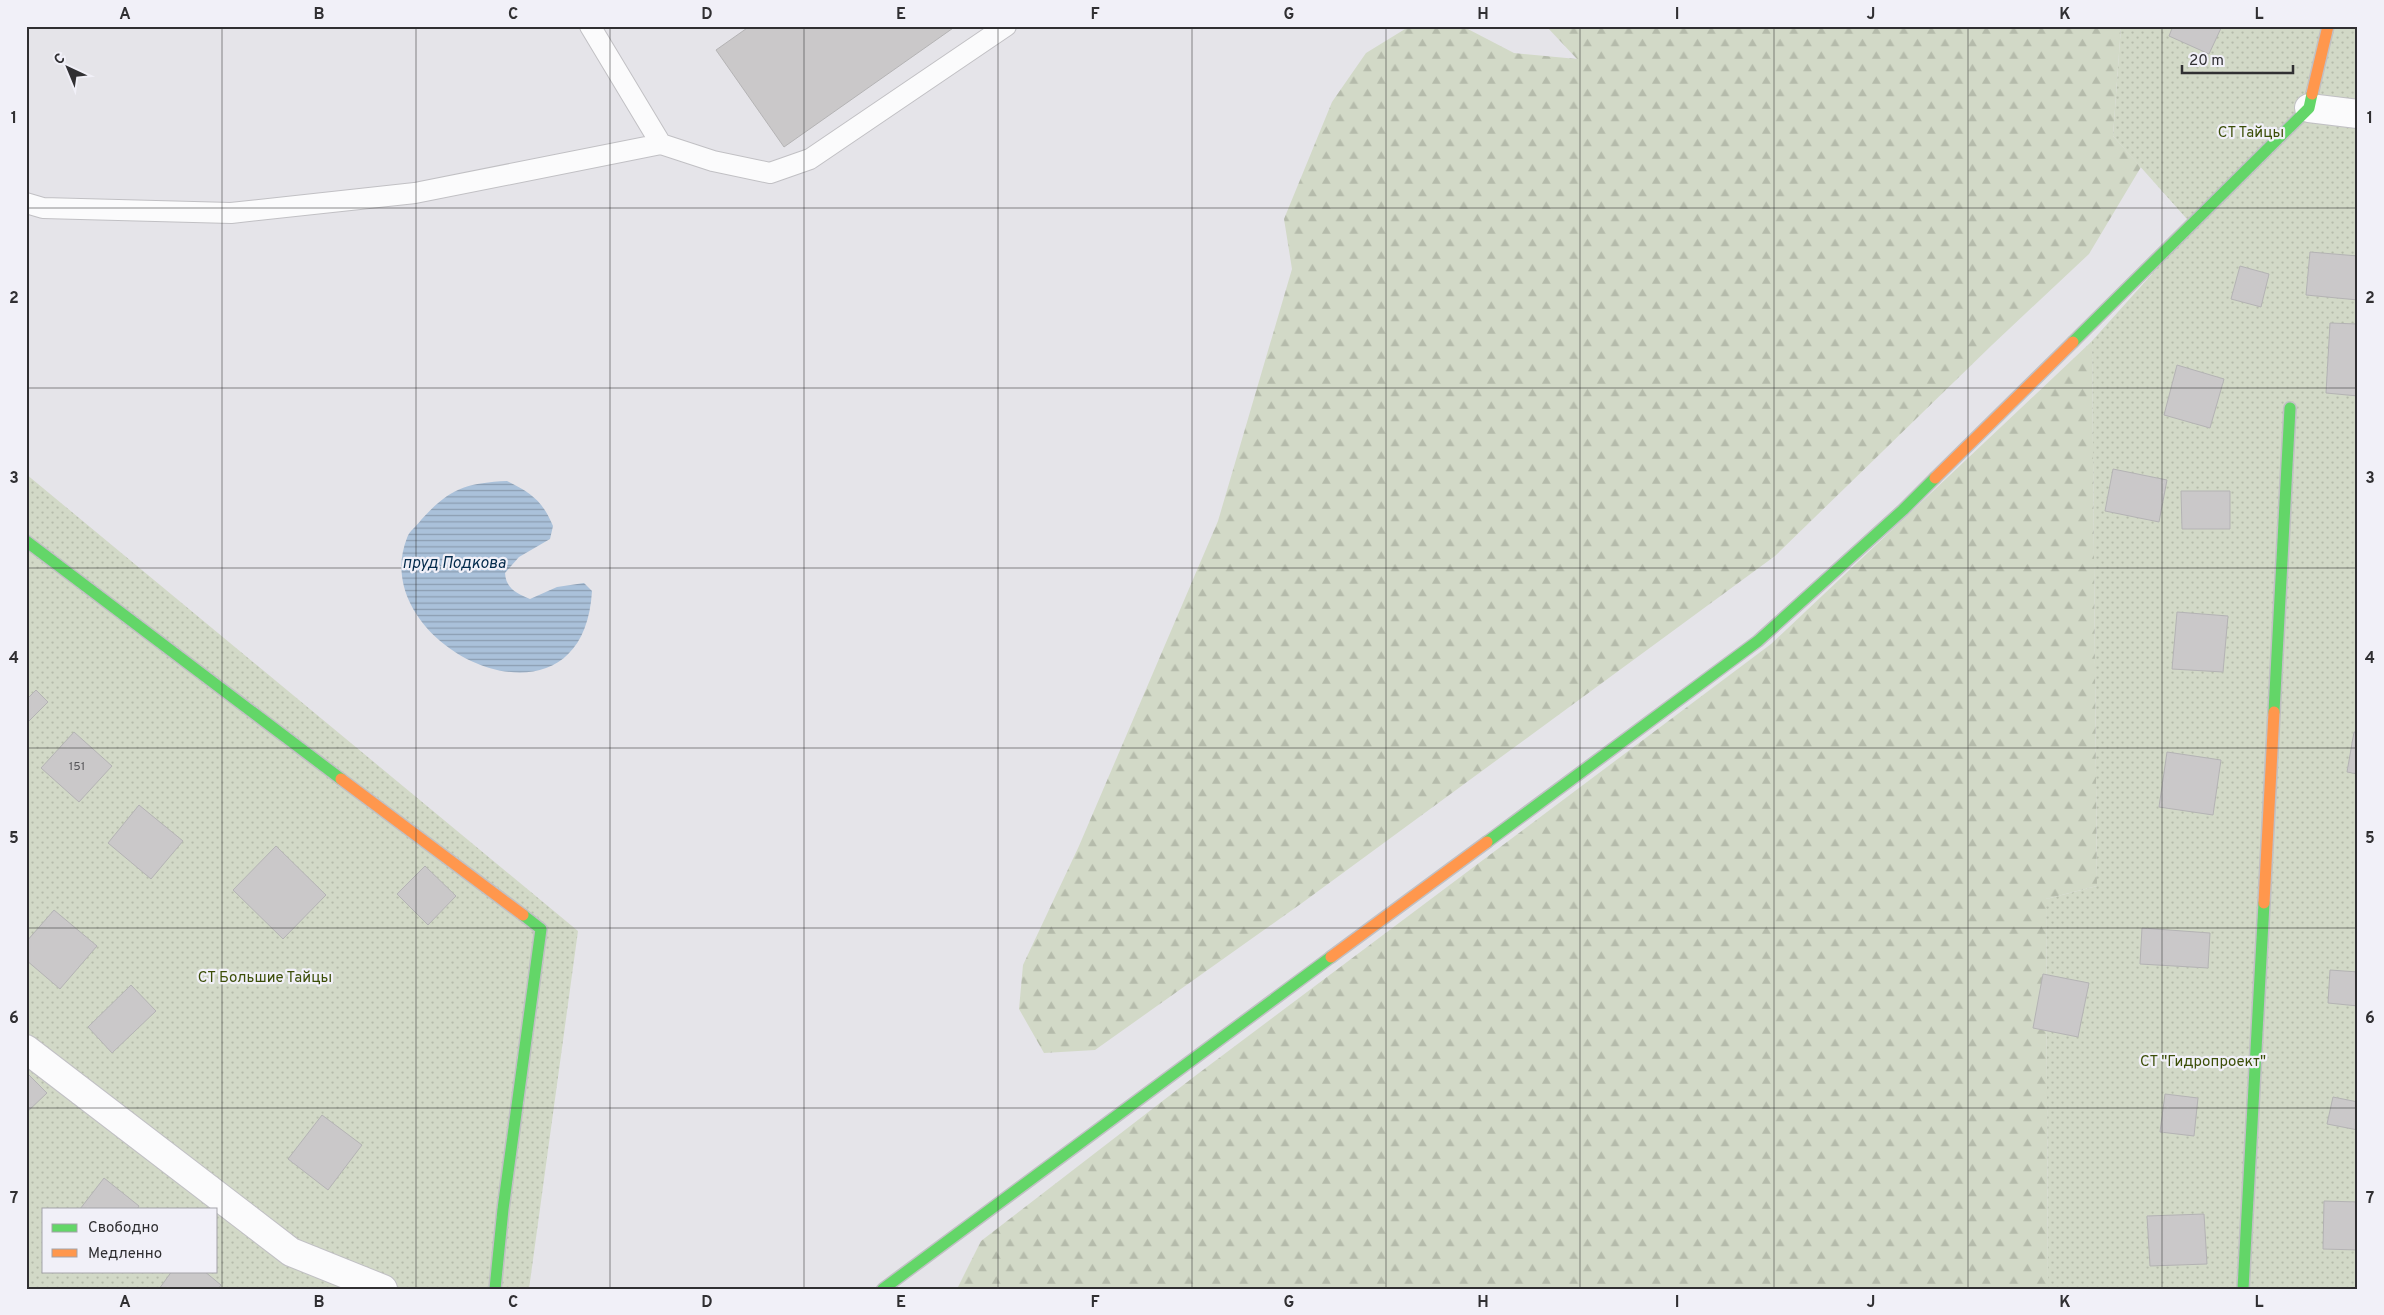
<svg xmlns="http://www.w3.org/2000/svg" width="2384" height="1315" viewBox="0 0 2384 1315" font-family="Overpass,sans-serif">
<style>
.grass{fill:url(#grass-dots);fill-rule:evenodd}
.forest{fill:url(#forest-firs)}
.water{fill:url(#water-rules)}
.building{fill:#cac8c9;stroke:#b4b3b4}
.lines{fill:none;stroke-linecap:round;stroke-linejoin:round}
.lane-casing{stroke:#c1c0c4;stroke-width:22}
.street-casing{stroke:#c1c0c4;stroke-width:30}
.fast-casing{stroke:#c1c0c4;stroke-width:14}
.slow-casing{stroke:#c1c0c4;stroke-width:14}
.lane{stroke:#fbfbfc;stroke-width:20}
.street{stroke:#fbfbfc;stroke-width:28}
.fast{stroke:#63d668;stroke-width:11}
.slow{stroke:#ff974d;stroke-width:11}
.grid{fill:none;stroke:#302f32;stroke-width:1;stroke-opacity:0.55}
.labels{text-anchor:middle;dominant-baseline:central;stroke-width:4.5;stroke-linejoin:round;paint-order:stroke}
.number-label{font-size:12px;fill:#565558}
.park-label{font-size:15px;fill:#3c4e08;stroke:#f1f0f8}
.water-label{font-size:16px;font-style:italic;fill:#042b4c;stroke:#f1f0f8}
.neatline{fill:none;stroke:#302f32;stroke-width:2}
.grid-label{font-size:16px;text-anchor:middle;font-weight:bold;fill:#302f32}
</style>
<defs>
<pattern id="grass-dots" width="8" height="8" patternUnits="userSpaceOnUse" patternTransform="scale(1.25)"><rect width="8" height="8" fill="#d2d9c7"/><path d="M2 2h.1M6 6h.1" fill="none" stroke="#b5bbab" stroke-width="1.8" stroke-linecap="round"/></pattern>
<pattern id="forest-firs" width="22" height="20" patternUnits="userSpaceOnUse" patternTransform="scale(1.25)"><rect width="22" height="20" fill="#d2d9c7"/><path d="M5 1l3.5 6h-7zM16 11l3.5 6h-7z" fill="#b5bbab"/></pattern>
<pattern id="water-rules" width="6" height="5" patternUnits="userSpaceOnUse" patternTransform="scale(1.25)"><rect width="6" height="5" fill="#aac1da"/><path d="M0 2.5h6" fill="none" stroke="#8b9db1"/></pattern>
</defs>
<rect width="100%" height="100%" fill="#e5e4e9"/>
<path class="grass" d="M2121 26H2358V1289H2048L2046 899 2097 886 2092 341 2194 227 2113 136Z
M26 474 578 931 529 1289H26ZM44 1209H216V1271H44Z"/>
<path class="forest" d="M1410 26H1462L1514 53 1577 59 1546 26H2121L2113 136 2141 167 2089 254 1992 345 1775 556 1302 903 1095 1050 1044 1053 1019 1009 1023 965 1079 846 1218 521 1292 269 1284 219 1332 102 1366 53Z
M2092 341 2097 886 2046 899 2048 1289H957L981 1241 1195 1076 1771 644Z"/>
<path class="water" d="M507 481C531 493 542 500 553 526L550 539 519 557 505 573C506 589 517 593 530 599L557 587 584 583 592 591C583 750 364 646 407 538 409 531 417 526 421 520 449 489 465 483 507 481Z"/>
<path class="building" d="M750 26H956L784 147 716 50Z
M2173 26H2222L2209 54 2169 36Z
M2310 252 2358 256V300L2306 295Z
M2240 266 2269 274 2261 307 2231 299Z
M2330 323 2358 324V396L2326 393Z
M2177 365 2224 379 2210 428 2164 415Z
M2113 469 2167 480 2159 522 2105 511Z
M2181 491H2230V529H2182Z
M2177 612 2228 616 2223 672 2172 669Z
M36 690 48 702 26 724V700Z
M74 732 112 766 79 802 41 768Z
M2354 732 2358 733V774L2347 772Z
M2167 752 2221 760 2213 815 2159 807Z
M139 805 183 841 151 879 108 843Z
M276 846 326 895 283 939 233 890Z
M425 866 456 896 428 925 397 894Z
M54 910 97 946 60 989 26 960V942Z
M2142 928 2210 933 2208 968 2140 964Z
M2330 970 2358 972V1006L2328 1003Z
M2043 974 2089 983 2078 1037 2033 1028Z
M131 985 156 1011 112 1053 88 1027Z
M26 1072 47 1093 26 1113Z
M2165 1094 2198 1098 2194 1136 2160 1132Z
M2333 1097 2358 1102V1130L2327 1124Z
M322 1115 362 1145 328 1190 288 1159Z
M104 1178 139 1206 137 1209H80Z
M2324 1201 2358 1202V1250L2323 1249Z
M2204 1214 2207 1264 2150 1266 2147 1216Z
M172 1271H204L221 1285 218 1289H159Z"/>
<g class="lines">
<defs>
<path id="lane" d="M590 26 661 144 713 161 770 173 810 159 1006 26
M26 203 43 208 231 213 415 193 661 144"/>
<path id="street" d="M2309 108 2358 114
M26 1049 291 1252 383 1289"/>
<path id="fast" d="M2073 342 2309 108 2312 94
M26 541 341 779
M2274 712 2290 408
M1487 842 1758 641 1903 510 1935 478
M495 1289 503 1209 541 929 523 915
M883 1289 1331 957
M2243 1289 2264 903"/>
<path id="slow" d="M2312 94 2328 26
M1935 478 2073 342
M341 779 523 915
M2264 903 2274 712
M1331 957 1487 842"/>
</defs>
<use href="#lane" class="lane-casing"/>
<use href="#street" class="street-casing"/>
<use href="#fast" class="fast-casing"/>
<use href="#slow" class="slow-casing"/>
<use href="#lane" class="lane"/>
<use href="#street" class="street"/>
<use href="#fast" class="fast"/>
<use href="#slow" class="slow"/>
</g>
<path class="grid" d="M222 26V1289M416 26V1289M610 26V1289M804 26V1289M998 26V1289M1192 26V1289M1386 26V1289M1580 26V1289M1774 26V1289M1968 26V1289M2162 26V1289M26 208H2358M26 388H2358M26 568H2358M26 748H2358M26 928H2358M26 1108H2358"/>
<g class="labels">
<g class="number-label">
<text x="77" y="767">151</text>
</g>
<g class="park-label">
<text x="2251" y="133">СТ Тайцы</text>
<text x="265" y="978">СТ Большие Тайцы</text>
<text x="2203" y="1062">СТ "Гидропроект"</text>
</g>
<g class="water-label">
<text x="454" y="564">пруд Подкова</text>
</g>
</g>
<rect width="2384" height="1315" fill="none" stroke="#f1f0f8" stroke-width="55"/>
<rect x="42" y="1208" width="175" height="65" fill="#f1f0f8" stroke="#a4a3a9"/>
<rect x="52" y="1224" width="25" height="8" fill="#63d668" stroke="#a4a3a9"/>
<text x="88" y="1232" font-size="15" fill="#302f32">Свободно</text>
<rect x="52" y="1249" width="25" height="8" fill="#ff974d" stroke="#a4a3a9"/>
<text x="88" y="1258" font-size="15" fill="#302f32">Медленно</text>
<g transform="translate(68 68) rotate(316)" stroke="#f1f0f8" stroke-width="4" paint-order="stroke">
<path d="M0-4L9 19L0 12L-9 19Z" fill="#302f32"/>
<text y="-8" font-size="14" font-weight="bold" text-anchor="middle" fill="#302f32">С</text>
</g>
<path d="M2182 65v8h111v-8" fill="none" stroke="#302f32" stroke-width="2.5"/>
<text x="2189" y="65" font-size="15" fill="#302f32" stroke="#f1f0f8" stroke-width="4" paint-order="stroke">20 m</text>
<rect x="28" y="28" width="2328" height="1260" class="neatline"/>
<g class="grid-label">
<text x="125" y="19">A</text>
<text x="319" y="19">B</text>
<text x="513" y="19">C</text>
<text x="707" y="19">D</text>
<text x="901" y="19">E</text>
<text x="1095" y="19">F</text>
<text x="1289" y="19">G</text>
<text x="1483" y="19">H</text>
<text x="1677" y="19">I</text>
<text x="1871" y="19">J</text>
<text x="2065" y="19">K</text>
<text x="2259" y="19">L</text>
<text x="14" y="123">1</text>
<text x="2370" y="123">1</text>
<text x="14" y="303">2</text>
<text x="2370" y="303">2</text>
<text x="14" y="483">3</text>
<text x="2370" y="483">3</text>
<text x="14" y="663">4</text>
<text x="2370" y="663">4</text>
<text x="14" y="843">5</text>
<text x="2370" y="843">5</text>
<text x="14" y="1023">6</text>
<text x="2370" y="1023">6</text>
<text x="14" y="1203">7</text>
<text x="2370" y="1203">7</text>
<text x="125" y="1307">A</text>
<text x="319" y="1307">B</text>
<text x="513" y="1307">C</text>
<text x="707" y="1307">D</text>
<text x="901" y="1307">E</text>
<text x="1095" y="1307">F</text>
<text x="1289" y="1307">G</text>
<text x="1483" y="1307">H</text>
<text x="1677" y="1307">I</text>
<text x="1871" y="1307">J</text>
<text x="2065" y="1307">K</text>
<text x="2259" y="1307">L</text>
</g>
</svg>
